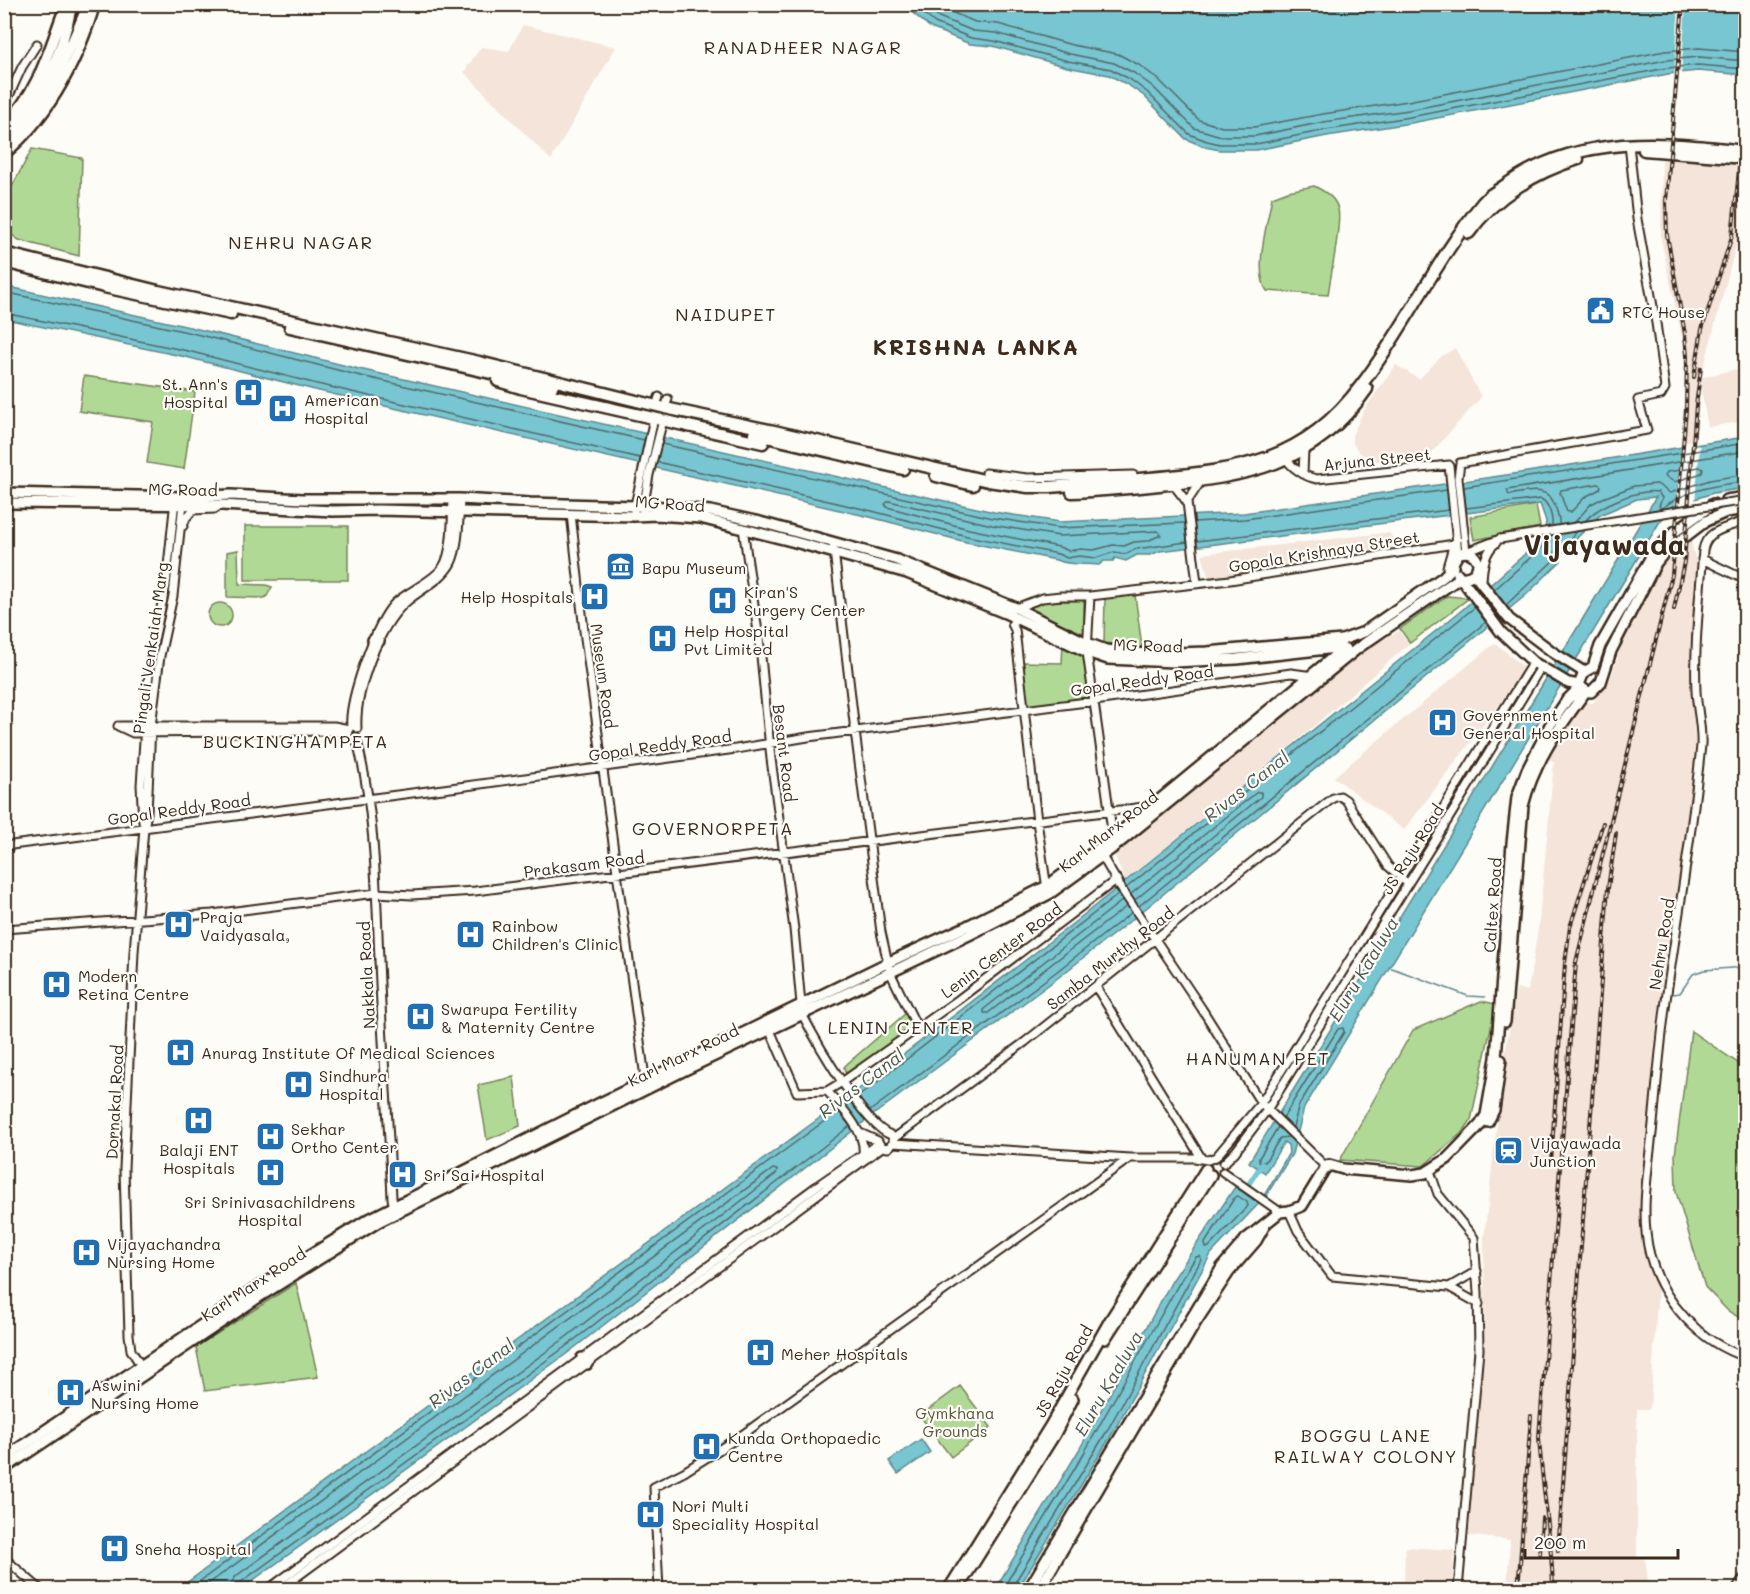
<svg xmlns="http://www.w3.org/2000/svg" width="1750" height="1594" viewBox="0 0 1750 1594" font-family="Mali,sans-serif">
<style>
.built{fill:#f4e4d9}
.green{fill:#b1d996;stroke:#76825a;stroke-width:1.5}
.water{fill:#77c6d2;stroke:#5f888a;stroke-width:1.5}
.pier{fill:#fdfcf7}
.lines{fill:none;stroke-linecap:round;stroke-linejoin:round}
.shore{stroke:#536866;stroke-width:1.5}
.stream{stroke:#5f888a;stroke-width:1.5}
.canal{stroke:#77c6d2;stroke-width:5}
.minor-casing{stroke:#3b2a1e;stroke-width:11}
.major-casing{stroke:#3b2a1e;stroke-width:14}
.highway-casing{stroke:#3b2a1e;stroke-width:15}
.minor{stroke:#fdfcf7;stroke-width:7}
.major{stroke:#fdfcf7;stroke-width:9}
.highway{stroke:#fdfcf7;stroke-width:10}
.rail-casing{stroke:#3b2a1e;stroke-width:4}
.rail{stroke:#fdfcf7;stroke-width:1.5;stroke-dasharray:4.5;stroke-linecap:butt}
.minor-bridge-casing{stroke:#3b2a1e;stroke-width:11;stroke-linecap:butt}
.minor-bridge{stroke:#fdfcf7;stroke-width:7}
.labels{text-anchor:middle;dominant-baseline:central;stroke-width:4.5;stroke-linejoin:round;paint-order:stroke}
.poi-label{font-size:16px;fill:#3b2a1e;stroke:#fdfcf7;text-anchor:start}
.street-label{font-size:16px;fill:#3b2a1e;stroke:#fdfcf7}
.park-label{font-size:16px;fill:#58563c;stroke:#fdfcf7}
.neighbourhood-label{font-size:18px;letter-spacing:1.5px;fill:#3b2a1e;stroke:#fdfcf7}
.water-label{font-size:18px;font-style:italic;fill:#4d5954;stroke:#fdfcf7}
.district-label{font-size:22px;font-weight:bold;letter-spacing:1.5px;fill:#3b2a1e;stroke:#fdfcf7}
.town-label{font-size:28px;font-weight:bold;fill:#3b2a1e;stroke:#fdfcf7}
</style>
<rect width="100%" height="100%" fill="#fdfcf7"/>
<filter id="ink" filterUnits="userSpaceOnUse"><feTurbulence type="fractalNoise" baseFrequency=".0167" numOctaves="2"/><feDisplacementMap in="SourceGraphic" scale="12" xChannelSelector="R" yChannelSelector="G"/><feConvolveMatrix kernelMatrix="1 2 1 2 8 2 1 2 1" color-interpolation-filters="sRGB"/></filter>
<g filter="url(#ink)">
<path class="built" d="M523 25 616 47 551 160 464 72 481 47 509 51Z
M1662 160 1745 164 1737 241 1701 378 1695 441H1682L1685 365 1683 342 1661 239Z
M1455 348 1481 397 1433 451 1421 456 1394 462 1373 461 1359 452 1353 444 1352 436 1364 410 1396 365 1419 379 1442 356Z
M1745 367V421L1708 427 1701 389 1703 377Z
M1383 533H1389L1392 537V553L1248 574 1209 579 1202 554Z
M1691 542 1700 576 1693 654V707L1695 742 1691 796 1655 1036 1640 1223 1648 1262 1658 1288 1650 1409H1637V1558L1645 1559 1649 1589H1507L1510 1540 1465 1535 1485 1333 1484 1238 1505 1053 1517 988 1528 991 1539 923 1554 762 1548 759 1562 730 1581 702 1593 703 1611 678 1622 644 1660 567 1669 557Z
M1399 631 1409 644 1287 749 1125 880 1114 854 1308 695 1375 644Z
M1495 643 1526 669 1404 830 1334 777Z
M1405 1547 1454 1550 1452 1589H1404Z"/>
<path class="green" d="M32 149 82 158 79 256 19 240 5 230V196L8 194Z
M1314 186C1324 191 1335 197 1338 209 1342 223 1330 278 1328 295L1267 291C1253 271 1268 221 1272 197L1288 191Z
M84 376 195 392 184 469 147 463 153 422 79 411Z
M1536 505 1540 527 1474 540 1470 517Z
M245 526H348V580H245Z
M238 550 239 584 266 585 272 587 267 596 264 598 227 597V552Z
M1135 595 1142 647 1104 643 1105 596Z
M1447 596 1469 598 1410 643 1400 629Z
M1084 600V632L1082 633 1024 607 1045 602Z
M208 615a12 12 0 1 1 24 0a12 12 0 1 1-24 0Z
M1063 644 1084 654 1089 699 1027 706 1023 662 1062 663Z
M1481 1001 1496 1004 1471 1120 1463 1132 1423 1166 1340 1160 1413 1030Z
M906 1013 917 1028 851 1073 845 1072 844 1067 848 1063Z
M1691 1031 1745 1068V1321L1728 1311 1705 1287 1676 1192 1675 1155Z
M514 1077 520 1126 487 1140 478 1085Z
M296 1283 318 1377 205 1391 196 1347Z
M960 1386 991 1427 951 1457 920 1416Z"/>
<path class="water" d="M903 5H1745V75L1698 71 1668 74 1411 123 1327 136 1256 150H1220L1205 147 1186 139 1144 96 1128 85 1109 75 1067 67 993 46 970 44 931 28Z
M5 286 194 328 359 369 994 512 1060 522 1244 513 1527 472 1745 437V488L1713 493 1673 506 1659 523 1304 1108 1292 1154 1266 1196 1211 1254 1112 1434 1018 1589H995L1079 1450 1172 1281 1235 1187 1257 1202 1265 1194 1289 1153 1288 1145 1284 1142 1265 1173 1249 1162 1576 630 1656 497 1637 499 1600 515 1578 537 1573 547 1566 549 1561 553V561L1526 595 1139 914 1059 977 873 1115 569 1352 241 1589H178L855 1092 1076 921 1463 609 1544 537 1546 521 1540 504 1160 551 1150 555H1137L1126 561 1115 558 1113 561H1104L1099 565C1084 563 1070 566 1056 560L966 542 870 517 315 390 186 357 5 319Z
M921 1439 930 1452 898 1474 889 1461Z"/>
<path class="pier" d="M1679 5H1686L1681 75 1674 76Z
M1681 444 1700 446 1695 502 1675 509Z"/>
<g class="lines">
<path class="shore" d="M912 4 935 23 971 38 994 41 1068 61 1111 69 1131 80 1147 92 1189 134 1207 141 1220 144H1256L1326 130 1410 117 1667 68 1698 65 1746 69
M924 4 939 17 973 31 996 33 1070 54 1114 63 1134 73 1152 86 1194 128 1221 136H1255L1324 122 1409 110 1666 60 1699 57 1746 61
M938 4 944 9 975 22 998 24 1072 45 1118 54 1139 65 1158 79 1199 120 1222 127H1254L1323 114 1408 101 1665 51 1699 48 1746 52
M4 292 192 333 357 375 644 440
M4 313 188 351 317 384 640 458
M662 444 993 518 1059 528 1185 523
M657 462 872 511 967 536 1058 554 1067 558 1079 556 1096 558 1114 552 1125 554 1136 549 1187 542
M1700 467 1703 469 1702 473 1674 482 1665 476 1667 472Z
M1598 484 1601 486 1600 489 1585 497 1571 512H1567L1560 493 1561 490Z
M1464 487 1746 443
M889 501 992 525 1059 536 1158 531 1161 535 1147 541 1134 542 1124 546 1113 545 1094 550 1079 549 1069 551 1059 547 969 529 887 507 885 504Z
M1466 508 1541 499C1549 503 1553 517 1552 526
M1586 520C1599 505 1638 489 1658 492L1662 498 1659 506 1662 508C1684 491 1718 484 1746 482
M1194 522 1245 519 1447 490
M1575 522 1591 504 1603 498 1634 486 1657 484 1670 493 1710 480 1746 474
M1559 525C1560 518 1557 512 1555 506 1548 484 1527 492 1509 495L1507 490 1746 451
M1197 541 1449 510
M1494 590 1548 542 1550 536
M1506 605 1554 560 1556 549 1570 541 1575 532
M1126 888 1475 607
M1131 894 1257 792H1261V797L1135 900
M1123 900 984 1009V1013H988L1127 906
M1139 906 1486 622
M858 1097 1119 894
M870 1111 1056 972 1131 913
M1283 1118 1338 1029 1343 1028 1344 1032 1299 1105 1293 1127
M1278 1127 1259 1158V1162H1265L1280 1138 1289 1137
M1238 1196 1247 1202 1248 1206 1209 1247 1206 1248 1205 1243 1235 1197Z
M188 1590 838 1111
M200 1590 773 1169 777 1170 776 1174 561 1341 236 1576 232 1582 231 1590
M238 1590 241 1582 565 1347 850 1126
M1002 1590 1084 1453 1178 1285 1196 1257 1200 1256 1201 1260 1107 1431 1014 1584V1590"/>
<path class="stream" d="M1389 967 1468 996 1485 997
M1672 994 1680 993 1693 974 1704 970 1746 967"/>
<path class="canal" d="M1244 1191 1262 1164"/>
<defs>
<path id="minor" d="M4 107 22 67 37 44
M658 400 659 397
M667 402 668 399
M1284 456C1291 467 1304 477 1317 479L1449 465 1458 554
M986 473 1028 478 1133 475
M1303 474 1304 449
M1173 484 1187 502 1197 583
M1187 502 1201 481
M634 510 654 418
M643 510 649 475 663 420
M571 514 584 631 646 1085
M1746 517 1743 521C1726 529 1707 529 1703 550 1700 596 1694 644 1696 691 1697 709 1702 726 1701 745 1693 828 1679 910 1667 993 1661 1036 1657 1080 1653 1124 1649 1166 1639 1213 1650 1255 1662 1301 1700 1343 1746 1357
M183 526 186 518 193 510 215 509 219 506
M743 528 760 646 771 759 794 929 801 1004
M1500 539 1466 552 1458 478 1460 463 1647 430 1638 400 1661 395 1665 388 1656 323 1637 219 1629 144
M833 542 855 731 881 932 890 972 918 1029
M1702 559 1746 580
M1447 567 1454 543
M1482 585C1482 571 1484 552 1496 543
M1090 596 1087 652 1113 838
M1016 608 1042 598 1061 596H1090L1230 580 1454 544
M1016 619 1012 624 1015 630 1037 821 1047 889
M118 726 133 733 333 731 348 735
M120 726H334L349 729
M351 727C348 701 376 622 395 603 408 591 434 581 443 567 453 552 452 517 453 499
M357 728C355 692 378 626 406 602 421 589 441 581 451 563 459 548 459 516 460 499
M356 737C377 816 376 901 380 983 383 1054 389 1126 392 1198L394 1209
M143 822 141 785 148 682 154 640 166 585 175 500
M4 846 466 786 736 749 808 737 1095 701 1291 673 1313 676
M1118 884 1202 1009 1261 1103 1326 1167
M4 929 212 914 376 893 412 895 475 891 1152 806
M1096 987 1202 1159
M802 1014C816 1041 864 1126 891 1135L894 1141
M770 1030 797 1092 827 1091 842 1082 959 999 1116 880 1102 856
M827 1091C841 1107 866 1131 863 1154
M860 1133 878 1141 880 1145
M893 1139 1025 1042 1333 798 1340 796 1346 800 1388 866 1408 884
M1224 1163 1235 1152 1267 1110 1449 818 1541 667
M1430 1171 1438 1194 1474 1238 1478 1292 1479 1350 1458 1590
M1223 1172 1280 1212
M1289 1211 1298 1231 1332 1276 1449 1287 1479 1304
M1449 1287 1477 1271
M143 1369 131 1350 129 1335 124 1169 134 952 144 828 147 813 151 726 160 656 173 596 183 503
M4 1558 41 1590
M267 1590 821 1183 879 1143
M279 1590 882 1147 888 1148 893 1143 1130 1158H1194L1208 1160 1216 1157 1261 1103 1287 1062 1533 662
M659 1590 654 1487 684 1472 742 1435 1130 1158
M1736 1590 1746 1575"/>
<path id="major" d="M4 126C41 88 48 51 66 4
M4 136C41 96 62 58 72 4
M4 146C47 105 66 58 88 4
M4 154C50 116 78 60 95 4
M4 493 183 497 231 495 303 499H460L530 503 670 507 710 511 760 522 897 560 1016 608 1087 643 1106 650 1146 654 1207 652 1342 640 1364 632 1443 577 1453 567V563L1458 554C1468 550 1474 553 1478 562 1478 573 1471 578 1461 577L1358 648 1114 847 1049 894 969 935 685 1070 378 1222 259 1297 4 1469
M1726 500 1746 497
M4 503 221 505 333 511 378 510 634 516 656 515 700 518 791 541 907 573 1005 613 1087 652 1108 659 1174 662 1237 659 1336 648 1346 649
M1458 574 1501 632 1533 662 1568 683 1579 685 1586 691 1591 692 1601 682 1611 651 1656 563 1664 553 1706 521 1726 512 1746 509
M1474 574 1509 619 1554 653 1584 672
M373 640 379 641
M1579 685 1584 672 1593 667 1600 646 1652 555 1673 533 1713 504
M1116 880 1118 884
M1505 1022 1523 806C1534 762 1559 727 1586 691
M1488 1122 1494 1110 1501 1060
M1105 1339 1211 1175
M582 1358 587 1364
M4 1458 255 1289 367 1220 602 1102 887 963 967 926 1047 886 1113 838 1343 649
M948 1590 1050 1426 1110 1320 1206 1169
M957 1590 1055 1434 1073 1399
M1028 1590 1212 1284 1222 1267 1246 1239 1280 1212 1289 1211 1302 1206 1324 1170 1329 1165 1343 1169 1412 1175 1425 1173 1447 1159 1480 1125 1486 1115 1496 1058 1512 843 1517 797 1527 770 1550 725 1567 700 1580 687
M1039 1590 1196 1322 1229 1272 1256 1241 1265 1225"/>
<path id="highway" d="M1644 150 1745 158
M1469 233C1495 196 1536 172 1578 159
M4 253 158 291 479 362 665 408 774 431 988 481 1028 487H1050C1083 484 1116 481 1150 478 1240 470 1304 462 1362 384 1406 326 1437 258 1483 202L1489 196C1503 187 1517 176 1532 169 1600 135 1673 143 1746 151
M4 262 104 287 231 314
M290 327 552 387
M498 381 521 388 763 443
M754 434 903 469
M936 476 973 485
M1072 492C1101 491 1130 488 1159 485 1246 477 1314 466 1367 389"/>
</defs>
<use href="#minor" class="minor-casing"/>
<use href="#major" class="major-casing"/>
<use href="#highway" class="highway-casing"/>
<use href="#minor" class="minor"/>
<use href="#major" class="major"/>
<use href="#highway" class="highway"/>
<defs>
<path id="rail" d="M1694 377 1702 329 1732 236 1746 106
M1674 609 1684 562 1696 405 1701 368
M1551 1162 1565 963 1570 927 1603 823
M1558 1551 1608 888 1616 833
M1540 1554 1542 1518
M1518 1590 1531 1416
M1553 1590C1552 1538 1542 1488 1539 1437L1576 962 1672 575 1686 410 1687 357 1685 334 1667 235 1666 201 1683 4"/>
</defs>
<use href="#rail" class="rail-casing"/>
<use href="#rail" class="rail"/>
<defs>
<path id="minor-bridge" d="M1500 539 1746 500"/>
</defs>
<use href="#minor-bridge" class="minor-bridge-casing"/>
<use href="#minor-bridge" class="minor-bridge"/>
</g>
</g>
<defs>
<symbol id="civic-square" viewBox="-11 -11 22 22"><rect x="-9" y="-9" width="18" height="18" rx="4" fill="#1f6fb2" stroke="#fdfcf7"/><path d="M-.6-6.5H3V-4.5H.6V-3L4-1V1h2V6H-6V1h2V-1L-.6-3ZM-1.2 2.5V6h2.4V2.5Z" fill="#fff"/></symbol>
<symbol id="hospital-square" viewBox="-11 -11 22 22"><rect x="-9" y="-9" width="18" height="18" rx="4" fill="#1f6fb2" stroke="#fdfcf7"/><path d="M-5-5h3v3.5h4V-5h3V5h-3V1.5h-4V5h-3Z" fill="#fff"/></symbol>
<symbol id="museum-square" viewBox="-11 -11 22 22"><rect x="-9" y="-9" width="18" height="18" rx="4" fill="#1f6fb2" stroke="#fdfcf7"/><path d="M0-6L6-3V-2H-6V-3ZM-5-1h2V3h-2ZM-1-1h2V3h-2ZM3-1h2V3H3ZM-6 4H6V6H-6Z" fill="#fff"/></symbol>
<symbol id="station-square" viewBox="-11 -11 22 22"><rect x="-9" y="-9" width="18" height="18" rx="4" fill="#1f6fb2" stroke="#fdfcf7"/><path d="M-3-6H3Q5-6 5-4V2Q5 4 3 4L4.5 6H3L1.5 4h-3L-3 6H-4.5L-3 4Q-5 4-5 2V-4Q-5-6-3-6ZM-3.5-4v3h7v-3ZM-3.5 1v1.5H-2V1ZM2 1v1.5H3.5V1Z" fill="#fff"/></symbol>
</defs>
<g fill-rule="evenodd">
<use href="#civic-square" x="1584" y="294" width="33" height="33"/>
<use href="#hospital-square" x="232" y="376" width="33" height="33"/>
<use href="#hospital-square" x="266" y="392" width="33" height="33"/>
<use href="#museum-square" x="604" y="550" width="33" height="33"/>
<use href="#hospital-square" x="578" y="580" width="33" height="33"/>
<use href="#hospital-square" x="706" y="584" width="33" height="33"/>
<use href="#hospital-square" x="646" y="622" width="33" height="33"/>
<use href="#hospital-square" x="1426" y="706" width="33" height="33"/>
<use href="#hospital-square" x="162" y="908" width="33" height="33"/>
<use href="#hospital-square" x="454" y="918" width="33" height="33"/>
<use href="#hospital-square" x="40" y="968" width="33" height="33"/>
<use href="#hospital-square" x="404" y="1000" width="33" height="33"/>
<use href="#hospital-square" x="164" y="1036" width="33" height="33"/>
<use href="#hospital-square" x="282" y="1068" width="33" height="33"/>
<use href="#hospital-square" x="182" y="1104" width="33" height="33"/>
<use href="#hospital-square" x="254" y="1120" width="33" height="33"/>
<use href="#station-square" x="1492" y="1134" width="33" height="33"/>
<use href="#hospital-square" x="254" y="1156" width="33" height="33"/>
<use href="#hospital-square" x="386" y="1158" width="33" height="33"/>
<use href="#hospital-square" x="70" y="1236" width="33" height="33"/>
<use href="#hospital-square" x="744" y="1336" width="33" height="33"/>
<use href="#hospital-square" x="54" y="1376" width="33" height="33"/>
<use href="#hospital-square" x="690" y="1430" width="33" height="33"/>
<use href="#hospital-square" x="634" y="1498" width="33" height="33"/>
<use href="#hospital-square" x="98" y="1532" width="33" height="33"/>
</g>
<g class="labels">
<g class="poi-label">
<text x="1622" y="311">RTC House</text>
<text x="228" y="383" text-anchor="end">St. Ann's<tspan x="228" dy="18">Hospital</tspan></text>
<text x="304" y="399">American<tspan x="304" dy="18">Hospital</tspan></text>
<text x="642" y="567">Bapu Museum</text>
<text x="744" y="591">Kiran'S<tspan x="744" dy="18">Surgery Center</tspan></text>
<text x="573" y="596" text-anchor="end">Help Hospitals</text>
<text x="684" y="630">Help Hospital<tspan x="684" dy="18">Pvt Limited</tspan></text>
<text x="1463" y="714">Government<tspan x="1463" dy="18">General Hospital</tspan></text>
<text x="200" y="916">Praja<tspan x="200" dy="18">Vaidyasala,</tspan></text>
<text x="492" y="925">Rainbow<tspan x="492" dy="18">Children's Clinic</tspan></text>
<text x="78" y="975">Modern<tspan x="78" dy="18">Retina Centre</tspan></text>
<text x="441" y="1008">Swarupa Fertility<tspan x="441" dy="18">&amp; Maternity Centre</tspan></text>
<text x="201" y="1052">Anurag Institute Of Medical Sciences</text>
<text x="319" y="1075">Sindhura<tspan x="319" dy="18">Hospital</tspan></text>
<text x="291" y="1128">Sekhar<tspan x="291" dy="18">Ortho Center</tspan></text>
<text x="1530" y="1142">Vijayawada<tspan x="1530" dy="18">Junction</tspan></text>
<text x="199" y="1149" text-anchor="middle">Balaji ENT<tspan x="199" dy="18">Hospitals</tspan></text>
<text x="424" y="1174">Sri Sai Hospital</text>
<text x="270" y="1201" text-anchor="middle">Sri Srinivasachildrens<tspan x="270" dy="18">Hospital</tspan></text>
<text x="107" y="1243">Vijayachandra<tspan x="107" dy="18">Nursing Home</tspan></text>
<text x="781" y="1353">Meher Hospitals</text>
<text x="91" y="1384">Aswini<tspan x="91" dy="18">Nursing Home</tspan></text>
<text x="728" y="1437">Kunda Orthopaedic<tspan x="728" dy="18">Centre</tspan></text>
<text x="672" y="1505">Nori Multi<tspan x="672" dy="18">Speciality Hospital</tspan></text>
<text x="135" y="1548">Sneha Hospital</text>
</g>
<g class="street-label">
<text transform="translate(1377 459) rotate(-6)">Arjuna Street</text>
<text transform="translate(183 489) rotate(1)">MG Road</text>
<text transform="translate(670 503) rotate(4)">MG Road</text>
<text transform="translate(1324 551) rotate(-9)">Gopala Krishnaya Street</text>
<text transform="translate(1148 645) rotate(2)">MG Road</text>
<text transform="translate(150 648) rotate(-82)">Pingali Venkaiah Marg</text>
<text transform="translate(604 676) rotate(82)">Museum Road</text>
<text transform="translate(1142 680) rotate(-8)">Gopal Reddy Road</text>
<text transform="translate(660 745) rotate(-8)">Gopal Reddy Road</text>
<text transform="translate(785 753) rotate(83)">Besant Road</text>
<text transform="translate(179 809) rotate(-8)">Gopal Reddy Road</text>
<text transform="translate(1108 831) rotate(-38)">Karl Marx Road</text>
<text transform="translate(1412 849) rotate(-58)">JS Raju Road</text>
<text transform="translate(584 864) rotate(-7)">Prakasam Road</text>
<text transform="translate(1492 905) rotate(-86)">Caltex Road</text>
<text transform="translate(1661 944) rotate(-81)">Nehru Road</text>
<text transform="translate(1001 950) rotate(-37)">Lenin Center Road</text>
<text transform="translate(1110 958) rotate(-38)">Samba Murthy Road</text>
<text transform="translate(366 975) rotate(-93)">Nakkala Road</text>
<text transform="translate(683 1055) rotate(-26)">Karl Marx Road</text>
<text transform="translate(114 1102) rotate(-87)">Dornakal Road</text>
<text transform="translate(253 1284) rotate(-33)">Karl Marx Road</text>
<text transform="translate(1063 1371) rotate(-61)">JS Raju Road</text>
</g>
<g class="park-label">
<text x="955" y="1412">Gymkhana<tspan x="955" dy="18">Grounds</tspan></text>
</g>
<g class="neighbourhood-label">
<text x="803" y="47">RANADHEER NAGAR</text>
<text x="301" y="242">NEHRU NAGAR</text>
<text x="726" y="314">NAIDUPET</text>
<text x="296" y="741">BUCKINGHAMPETA</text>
<text x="713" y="828">GOVERNORPETA</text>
<text x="901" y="1027">LENIN CENTER</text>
<text x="1258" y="1058">HANUMAN PET</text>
<text x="1366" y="1435">BOGGU LANE<tspan x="1366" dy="21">RAILWAY COLONY</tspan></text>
</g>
<g class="water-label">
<text transform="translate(1246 786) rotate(-38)">Rivas Canal</text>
<text transform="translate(1363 969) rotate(-59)">Eluru Kaaluva</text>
<text transform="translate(861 1083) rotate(-37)">Rivas Canal</text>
<text transform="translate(471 1373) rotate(-37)">Rivas Canal</text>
<text transform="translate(1108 1383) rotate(-60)">Eluru Kaaluva</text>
</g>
<g class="district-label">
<text x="976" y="346">KRISHNA LANKA</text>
</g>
<g class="town-label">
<text x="1604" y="544">Vijayawada</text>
</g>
</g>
<rect width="1750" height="1594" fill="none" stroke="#fdfcf7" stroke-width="24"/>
<rect x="12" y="12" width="1726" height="1570" fill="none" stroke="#3b2a1e" stroke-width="2" filter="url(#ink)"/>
<path d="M1525 1549v9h153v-9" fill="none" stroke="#3b2a1e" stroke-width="3"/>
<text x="1534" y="1549" font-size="18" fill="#3b2a1e" stroke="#fdfcf7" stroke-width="4.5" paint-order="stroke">200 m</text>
</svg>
